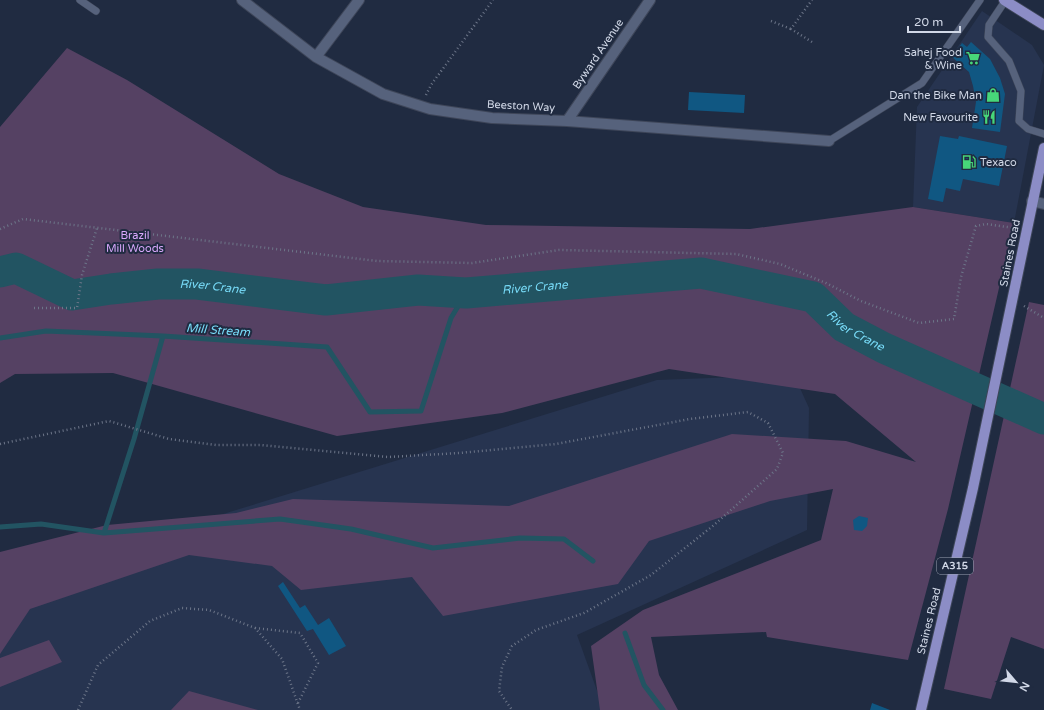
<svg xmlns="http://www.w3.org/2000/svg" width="1044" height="710" viewBox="0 0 1044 710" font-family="'Varela Round',sans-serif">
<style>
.built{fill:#273450}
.green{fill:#554163}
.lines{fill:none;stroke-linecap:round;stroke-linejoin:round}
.stream{stroke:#225462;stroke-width:5}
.river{stroke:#225462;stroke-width:31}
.building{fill:#105782}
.lane-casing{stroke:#3e4659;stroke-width:8}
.street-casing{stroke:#3e4659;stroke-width:12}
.primary-casing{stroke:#3e4659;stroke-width:12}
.path{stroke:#6d7689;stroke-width:2.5;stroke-dasharray:1 3;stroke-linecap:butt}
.lane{stroke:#56627c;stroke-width:7}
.street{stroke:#56627c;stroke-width:10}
.primary{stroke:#8c8dc6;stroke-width:10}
.labels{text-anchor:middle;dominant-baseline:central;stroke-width:4;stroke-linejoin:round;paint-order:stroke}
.shield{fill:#202b41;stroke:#9ca4b5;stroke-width:1}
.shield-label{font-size:10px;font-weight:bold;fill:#d1d8e7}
.poi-label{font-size:11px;fill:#d1d8e7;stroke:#202b41;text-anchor:end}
.street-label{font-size:11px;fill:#d1d8e7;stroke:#202b41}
.park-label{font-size:11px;fill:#d9a8fc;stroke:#202b41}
.water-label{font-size:12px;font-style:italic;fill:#78dbf8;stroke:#202b41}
</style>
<rect width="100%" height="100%" fill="#202b41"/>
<path class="built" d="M982 11 1032 45 1044 65 1014 223 913 207 917 107Z
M794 375 809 408 807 530 577 635 604 710H0V593L29 574 657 380Z"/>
<path class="green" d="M67 48 127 80 279 174 363 207 486 225 750 229 913 207 1014 223 948 509 908 660 767 637 766 632 651 637 659 675 678 710H600L591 646 643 610 821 540 833 489 770 501 649 541 618 584 443 616 412 577 301 590 272 566 189 555 30 609 0 654V552L107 525 236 513 293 499 509 506 732 434 846 441 916 462 835 394 669 369 502 413 337 436 113 373 15 374 0 383V127Z
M1029 302 1044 305V649L1011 637 991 699 944 689Z
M49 640 62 662 0 687V658Z
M189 691 258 710H171Z"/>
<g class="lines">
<path class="stream" d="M0 338 46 331 163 336
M0 527 41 524 104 533 134 439 163 336 327 347 370 412 421 411 451 318 466 293
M104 533 280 519 351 529 433 548 520 538 564 539 593 561
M625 633 644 685 663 710"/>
<path class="river" id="s1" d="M0 272 16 268 72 295 111 289 158 284H197L326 300 418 290 466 293 701 273 813 297 844 327 884 348 1044 419"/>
</g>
<path class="building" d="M971 42 990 59 1000 78 1005 94 1000 132 972 128 976 102 973 86 969 72 952 57 962 43 967 47Z
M689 92 745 95 744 113 688 110Z
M940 136 958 139 959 136 1007 146 999 186 963 179 960 191 946 188 943 202 928 199Z
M859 516 868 518 867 526 862 531 854 530 853 520Z
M283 582 300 608 305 605 318 625 329 618 346 646 329 655 313 629 307 631 278 586Z
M872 703 890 710H870Z"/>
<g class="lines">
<defs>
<path id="lane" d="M80 0 96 11
M1005 1 989 25 988 37 1009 61 1021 91 1019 121 1028 129 1044 134
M829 141 922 83 980 0"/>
<path id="street" d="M242 0 316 57 383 94 430 109 492 118 567 121 829 141
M316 57 359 0
M567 121 650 0
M1032 201 1044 204"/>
<path id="primary" d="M1004 0 1044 25
M921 710 973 488 1044 148"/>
</defs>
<use href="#lane" class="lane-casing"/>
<use href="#street" class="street-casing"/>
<use href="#primary" class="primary-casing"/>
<path class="path" d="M771 21 791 29
M812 42 791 29 812 0
M426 95 431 85 493 0
M0 229 23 219 377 261 472 263 559 250 736 254 780 264 826 283 861 301 919 323 954 319 961 277 976 226 986 224 1014 228
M1024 306 1044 318
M34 308H77L82 275 97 228
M0 444 109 421 169 439 216 445H260L388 457 459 453 556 444 690 419 748 412 768 423 783 453 777 469 714 525 651 575 584 613 536 630 512 646 502 667 499 691 512 710
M255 628 300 633 318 663 298 703
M78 710 98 665 150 621 182 608 209 610 255 628 282 659 300 710"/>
<use href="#lane" class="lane"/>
<use href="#street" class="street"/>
<use href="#primary" class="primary"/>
</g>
<defs>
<symbol id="supermarket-bare" viewBox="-9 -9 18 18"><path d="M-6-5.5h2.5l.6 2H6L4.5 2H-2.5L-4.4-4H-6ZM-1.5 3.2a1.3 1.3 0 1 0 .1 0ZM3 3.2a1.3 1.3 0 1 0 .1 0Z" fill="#47d779" stroke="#202b41" stroke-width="2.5" paint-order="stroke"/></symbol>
<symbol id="shop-bare" viewBox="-9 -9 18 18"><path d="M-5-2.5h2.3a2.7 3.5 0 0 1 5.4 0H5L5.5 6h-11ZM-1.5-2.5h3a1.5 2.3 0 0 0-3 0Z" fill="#47d779" stroke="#202b41" stroke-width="2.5" paint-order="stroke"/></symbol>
<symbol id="restaurant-bare" viewBox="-9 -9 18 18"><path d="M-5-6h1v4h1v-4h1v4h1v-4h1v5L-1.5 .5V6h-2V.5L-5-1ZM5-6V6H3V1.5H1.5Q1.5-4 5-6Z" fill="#47d779" stroke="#202b41" stroke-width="2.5" paint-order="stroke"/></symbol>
<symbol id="fuel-bare" viewBox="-9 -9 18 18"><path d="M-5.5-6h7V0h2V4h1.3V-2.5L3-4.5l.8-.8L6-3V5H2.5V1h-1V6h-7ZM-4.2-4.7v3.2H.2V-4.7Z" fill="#47d779" stroke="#202b41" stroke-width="2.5" paint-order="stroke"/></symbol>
</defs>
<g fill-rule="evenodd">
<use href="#supermarket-bare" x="963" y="48" width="20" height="20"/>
<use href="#shop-bare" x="983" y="85" width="20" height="20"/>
<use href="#restaurant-bare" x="979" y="107" width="20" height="20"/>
<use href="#fuel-bare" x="959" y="152" width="20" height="20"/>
</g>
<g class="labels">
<rect class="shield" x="937" y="558" width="36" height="16" rx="3"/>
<g class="shield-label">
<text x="955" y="566">A315</text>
</g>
<g class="poi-label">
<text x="962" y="52">Sahej Food<tspan x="962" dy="13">&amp; Wine</tspan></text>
<text x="982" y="95">Dan the Bike Man</text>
<text x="978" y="117">New Favourite</text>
<text x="980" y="162" text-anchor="start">Texaco</text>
</g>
<g class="street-label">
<text transform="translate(598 54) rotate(-56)">Byward Avenue</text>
<text transform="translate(521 106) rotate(3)">Beeston Way</text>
<text transform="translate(1010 253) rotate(-79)">Staines Road</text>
<text transform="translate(929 621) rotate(-76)">Staines Road</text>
</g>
<g class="park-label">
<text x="135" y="235">Brazil<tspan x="135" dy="13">Mill Woods</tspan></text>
</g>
<g class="water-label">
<text stroke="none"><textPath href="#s1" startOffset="220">River Crane</textPath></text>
<text stroke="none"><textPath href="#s1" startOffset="544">River Crane</textPath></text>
<text stroke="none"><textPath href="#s1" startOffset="880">River Crane</textPath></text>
<text transform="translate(218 330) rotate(4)">Mill Stream</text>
</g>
</g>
<g transform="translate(1016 682) rotate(118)" stroke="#202b41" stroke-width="3" paint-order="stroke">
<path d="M0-3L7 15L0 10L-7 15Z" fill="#d1d8e7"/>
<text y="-6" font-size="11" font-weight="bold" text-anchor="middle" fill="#d1d8e7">N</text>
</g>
<path d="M908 26v6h52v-6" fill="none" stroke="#d1d8e7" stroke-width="2"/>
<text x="914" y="26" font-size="12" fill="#d1d8e7" stroke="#202b41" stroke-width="3" paint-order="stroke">20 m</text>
</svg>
